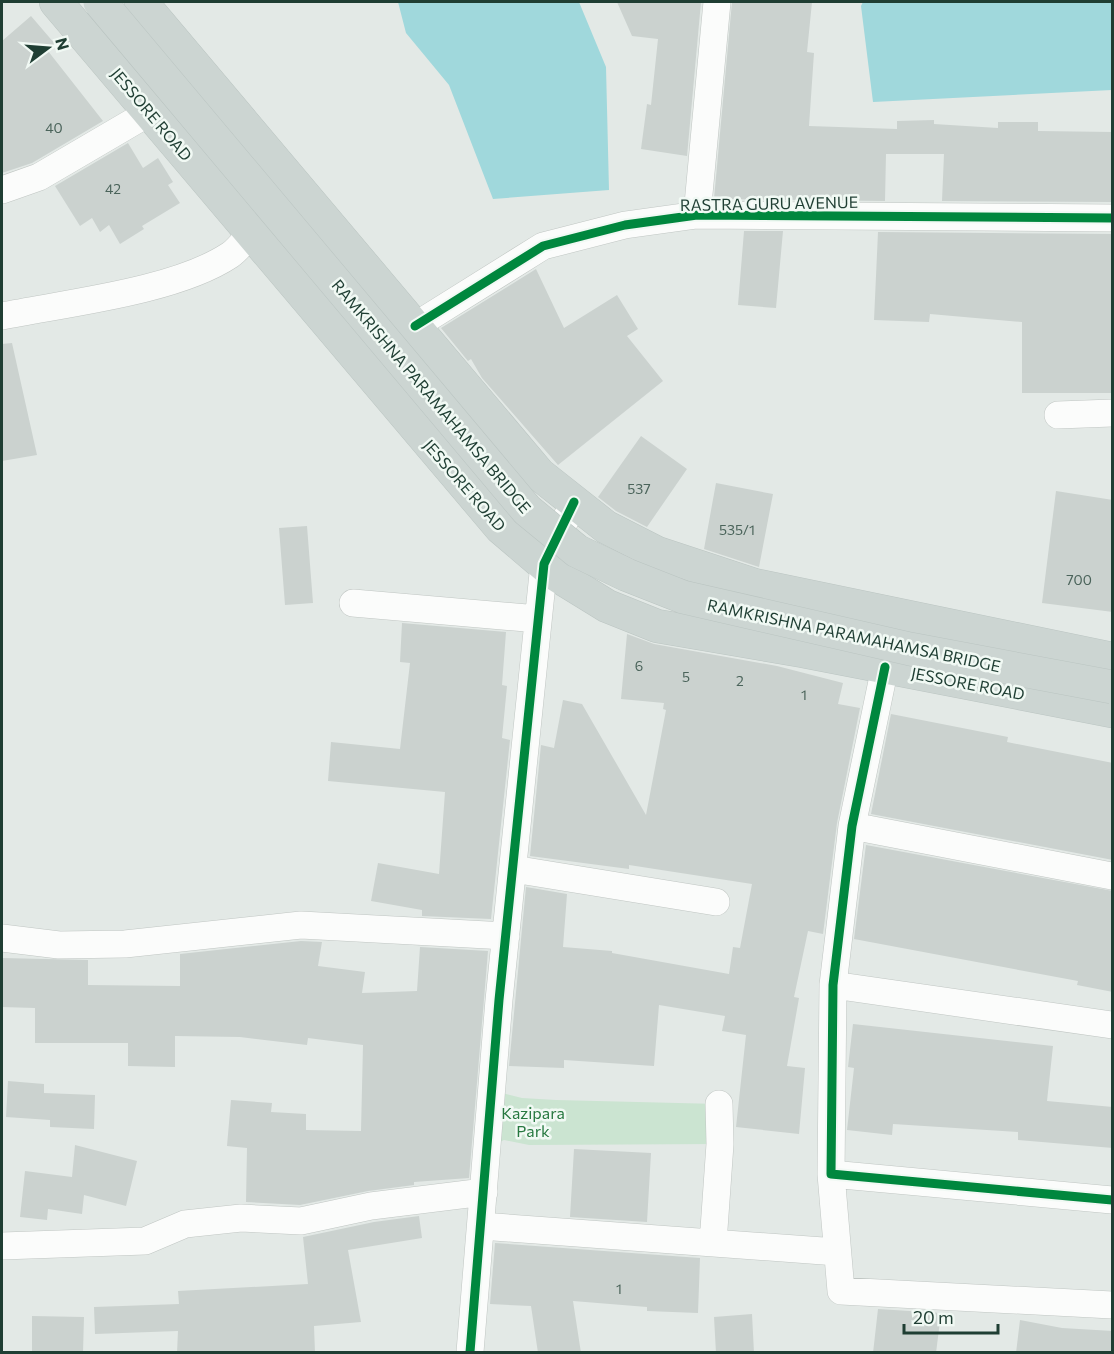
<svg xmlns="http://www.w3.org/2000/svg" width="1114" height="1354" viewBox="0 0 1114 1354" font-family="Commissioner,sans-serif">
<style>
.green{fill:#cbe4d1}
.water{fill:#a0d8dc}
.building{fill:#cbd2cf}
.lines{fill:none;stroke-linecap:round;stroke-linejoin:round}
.street-casing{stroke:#c0c6c3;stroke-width:28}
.primary-casing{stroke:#bbc5c2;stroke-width:34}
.street{stroke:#fbfcfb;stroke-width:27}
.primary{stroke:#ccd5d2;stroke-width:33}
.primary-bridge-casing{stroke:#bbc5c2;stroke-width:34;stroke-linecap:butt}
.primary-bridge{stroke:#ccd5d2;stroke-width:33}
.cycleway-casing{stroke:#f1f9f4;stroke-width:13}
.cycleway{stroke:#00873e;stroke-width:9}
.labels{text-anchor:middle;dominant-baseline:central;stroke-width:5;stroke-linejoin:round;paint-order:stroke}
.number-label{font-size:14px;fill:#4b645b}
.street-label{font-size:16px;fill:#1f3e33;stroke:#f1f9f4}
.park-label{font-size:16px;fill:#26783f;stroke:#f1f9f4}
</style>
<rect width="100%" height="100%" fill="#e3e9e6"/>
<path class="green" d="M502 1093 522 1098 556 1100 719 1104 720 1144 529 1145 504 1140 493 1145Z"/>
<path class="water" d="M398 2H579L606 67 609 190 493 199 449 85 406 33Z
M863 2H1112V90L873 102 861 6Z"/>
<path class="building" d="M617 2H701L687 156 641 149 647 104 651 105 658 39 632 36Z
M732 2H812L807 52 814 53 809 126 897 129V121L934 120V124L998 128V122H1038V131L1113 132V202L942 201 944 154H886L885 201 714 199Z
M31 16 55 44 48 51 103 121 32 163 2 173V41Z
M128 143 143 168 158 158 173 182 168 185 180 203 142 226 144 229 120 244 109 225 100 232 92 218 80 226 55 186Z
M744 231H783L776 308 738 305Z
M878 232 1113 234V393H1022V322L930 314 929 322 874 320Z
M536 269 564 328 617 295 638 329 627 336 663 381 558 465 482 378 471 359 468 361 441 328Z
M12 343 37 455 2 461V344Z
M641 436 687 469 647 527 616 511 598 497Z
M716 483 773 494 759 567 704 549Z
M1056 491 1113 500V612L1042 603Z
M307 526 313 603 285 605 279 528Z
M402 623 506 632 502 685 507 686 502 738 510 740 491 919 422 916V910L371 901 378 863 439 874 445 792 328 781 331 742 400 749 410 663 400 662Z
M627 634 654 644 777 666 843 683 838 704 860 708 837 823 823 934 808 931 794 997 799 998 787 1066 805 1068 799 1134 736 1127 746 1035 722 1031 725 1016 659 1005 654 1066 564 1060V1068L509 1066 526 887 567 894 563 947 612 951V953L729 974 733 947 740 948 752 884 629 865V869L530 856 541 745 554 748 563 700 582 704 646 815 666 710 663 709 664 703 621 699Z
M891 714 1008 737 1007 742 1113 763V860L871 814Z
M866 845 1113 891V992L1077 985 1078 981 854 939Z
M301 941 322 942 318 966 365 972 362 993 417 991 420 947 488 951 469 1178 414 1182V1185L368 1191 300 1205 246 1202 247 1148 227 1146 231 1100 272 1103 271 1112 306 1114V1130L361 1131 363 1045 308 1038 307 1045 240 1037 175 1036V1067L128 1066V1043H35V1008L2 1007V958L88 960V985L180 986V954Z
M853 1024 1053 1046 1047 1101 1113 1107V1148L1018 1140V1132L893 1124 892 1135 847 1130 854 1068 848 1067Z
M8 1081 44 1084V1093L95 1095 94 1129 50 1127V1120L6 1117Z
M75 1145 137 1161 126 1206 84 1195 82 1214 48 1209 47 1220 20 1217 25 1171 72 1177Z
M574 1149 651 1153 647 1222 570 1217Z
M419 1216 422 1238 348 1250 361 1322 314 1326 315 1353H177L178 1331 95 1334 94 1307 179 1304 178 1291 308 1284 303 1237 374 1222Z
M495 1243 700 1258 698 1313 647 1311V1307L573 1301 581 1353H538L531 1306 490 1304Z
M878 1309 941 1313 936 1353H873Z
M752 1314 754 1353H716L714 1317Z
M32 1316 84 1317 83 1353H32Z
M1020 1320 1062 1328 1113 1331V1353H1016Z"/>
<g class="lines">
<defs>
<path id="street" d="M2 190 39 177 150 112
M697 215 717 2
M2 316C67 303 176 291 230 255 239 249 245 239 252 232
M415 326 543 246 625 225 697 215 1112 218
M1058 415 1112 413
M353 603 538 619
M885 667 852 826 833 985 831 1174 1112 1200
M852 826 1112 876
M513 869 716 902
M2 938 59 945 125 944 301 925 506 936
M833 985 1112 1025
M831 1174 841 1291 1112 1305
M481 1226 837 1252
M713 1243 720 1144 719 1104
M2 1246 145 1241 185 1224 241 1218 301 1221 371 1206 484 1192
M470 1352 499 1000 544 564 574 502"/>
<path id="primary" d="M56 2 501 528 555 574 607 606 657 626 803 651 1112 711
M141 2 539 474 606 527 657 553 754 585 1112 659"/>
</defs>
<use href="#street" class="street-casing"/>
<use href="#primary" class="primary-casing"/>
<use href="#street" class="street"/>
<use href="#primary" class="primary"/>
<defs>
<path id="primary-bridge" d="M100 2 527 510 577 551 627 575 683 597 910 649 1112 687"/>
</defs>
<use href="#primary-bridge" class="primary-bridge-casing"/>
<use href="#primary-bridge" class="primary-bridge"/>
<defs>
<path id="cycleway" d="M415 326 543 246 625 225 697 215 1112 218
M885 667 852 826 833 985 831 1174 1112 1200
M470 1352 499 1000 544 564 574 502"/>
</defs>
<use href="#cycleway" class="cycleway-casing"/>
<use href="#cycleway" class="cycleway"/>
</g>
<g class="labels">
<g class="number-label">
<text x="54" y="127">40</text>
<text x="113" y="188">42</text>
<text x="639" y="488">537</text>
<text x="737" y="529">535/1</text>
<text x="1079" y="579">700</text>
<text x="639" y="665">6</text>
<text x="686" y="676">5</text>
<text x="740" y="680">2</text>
<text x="804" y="694">1</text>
<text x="619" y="1288">1</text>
</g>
<g class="street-label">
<text transform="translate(152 114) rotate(50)">JESSORE ROAD</text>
<text transform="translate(769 203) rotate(-1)">RASTRA GURU AVENUE</text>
<text transform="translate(432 396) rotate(50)">RAMKRISHNA PARAMAHAMSA BRIDGE</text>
<text transform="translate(465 485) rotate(49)">JESSORE ROAD</text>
<text transform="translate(854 635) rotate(12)">RAMKRISHNA PARAMAHAMSA BRIDGE</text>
<text transform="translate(968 683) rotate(11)">JESSORE ROAD</text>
</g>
<g class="park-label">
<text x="533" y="1112">Kazipara<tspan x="533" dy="18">Park</tspan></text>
</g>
</g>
<rect width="1114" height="1354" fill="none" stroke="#1f3e33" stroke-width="6"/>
<g transform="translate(48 48) rotate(74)" stroke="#f1f9f4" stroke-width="4.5" paint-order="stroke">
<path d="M0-4.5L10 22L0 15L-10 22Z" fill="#1f3e33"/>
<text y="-9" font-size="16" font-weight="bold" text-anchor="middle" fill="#1f3e33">N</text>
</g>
<path d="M904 1324v9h94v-9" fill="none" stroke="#1f3e33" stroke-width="3"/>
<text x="913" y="1324" font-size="18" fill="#1f3e33" stroke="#f1f9f4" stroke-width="4.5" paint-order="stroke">20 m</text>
</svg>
